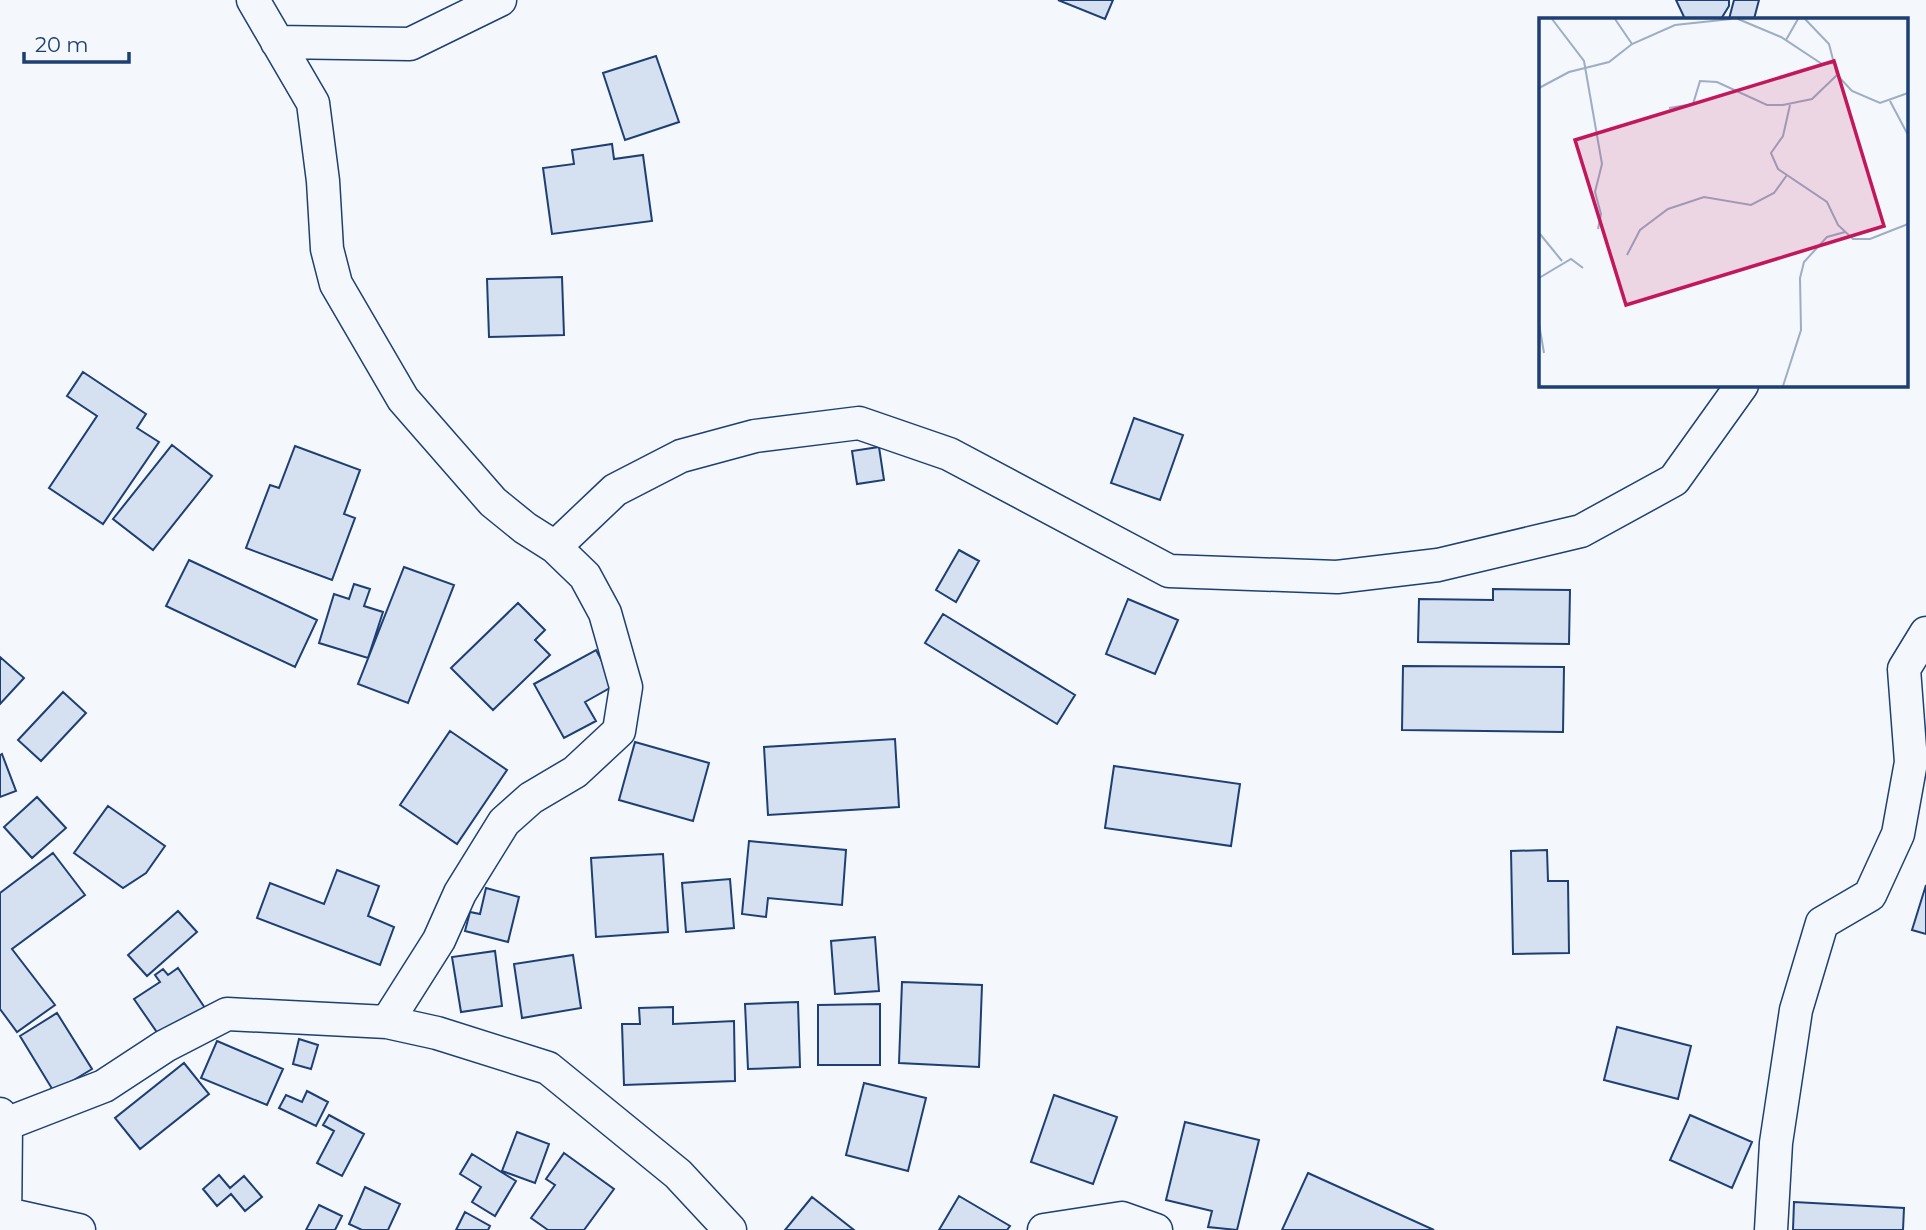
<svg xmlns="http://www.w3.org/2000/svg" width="1926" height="1230" viewBox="0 0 1926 1230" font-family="Montserrat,sans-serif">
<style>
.building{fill:#d5e0f0;stroke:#1d3f73;stroke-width:2}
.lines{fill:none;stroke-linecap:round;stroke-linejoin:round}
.minor-casing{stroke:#1d3f73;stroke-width:35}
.minor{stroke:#f4f7fb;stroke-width:32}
.inset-road{fill:none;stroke:#9eadc5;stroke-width:2}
.view{fill:#c2185b;fill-opacity:0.15;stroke:#c2185b;stroke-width:3.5}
.inset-edge{fill:none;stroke:#1d3f73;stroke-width:3.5}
</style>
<rect width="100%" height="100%" fill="#f4f7fb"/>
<path class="building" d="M1058 0H1113L1105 19Z
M1676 0H1729V6L1721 19H1685Z
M1734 0H1759L1754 19H1729Z
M656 56 679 122 625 140 603 73Z
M612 144 614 159 643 155 652 221 552 234 543 168 574 164 572 150Z
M562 277 564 335 489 337 487 279Z
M83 372 146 414 137 428 159 442 103 524 49 488 97 416 67 396Z
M1134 418 1183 435 1160 500 1111 483Z
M172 445 212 476 153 550 113 519Z
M295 446 360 470 344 514 355 518 332 580 246 548 270 485 279 488Z
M879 447 884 480 857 484 852 451Z
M959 550 979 561 956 602 936 590Z
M189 560 317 620 295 667 166 606Z
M404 567 454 585 408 703 358 684Z
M354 584 370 589 364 606 383 612 368 658 319 643 334 594 349 599Z
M1493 589 1570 590 1569 644 1418 642 1419 599 1493 600Z
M1128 599 1178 620 1155 674 1106 654Z
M518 603 545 630 535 640 550 655 493 710 451 668Z
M943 614 1075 695 1057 724 925 643Z
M596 650 615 685 585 702 596 721 564 738 534 684Z
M0 657 24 678 0 704Z
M1403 666 1564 667 1563 732 1402 730Z
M63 692 86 713 41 761 18 740Z
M450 731 507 770 457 844 400 805Z
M895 739 899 807 768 815 764 747Z
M635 742 709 763 693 821 619 800Z
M2 754 16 791 0 797V755Z
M1114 766 1240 784 1231 846 1105 828Z
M37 797 66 828 32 858 4 827Z
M108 806 165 846 146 873 123 888 74 853Z
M749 841 846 850 842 905 768 898 766 917 742 914Z
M1547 850 1548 881H1568L1569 953 1513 954 1511 851Z
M53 853 85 895 12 949 55 1005 17 1032 0 1009V893Z
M663 854 668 932 596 937 591 858Z
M337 870 379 886 368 916 394 927 380 965 257 918 270 883 324 904Z
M730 879 734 928 686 932 682 883Z
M1926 885V934L1912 930Z
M486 888 519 897 508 942 465 931 470 912 480 914Z
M178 911 197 932 147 976 128 955Z
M875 937 879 991 835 994 831 941Z
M495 951 502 1006 461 1012 452 957Z
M573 955 581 1008 522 1018 514 964Z
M178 968 207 1011 163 1041 134 999 160 982 155 975 163 969 168 975Z
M902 982 982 985 979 1067 899 1063Z
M798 1002 800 1067 748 1069 745 1004Z
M880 1004V1065H818V1005Z
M673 1007V1024L734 1021 735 1081 624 1085 622 1024H640L639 1008Z
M57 1013 92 1069 54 1092 20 1036Z
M1617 1027 1691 1046 1678 1099 1604 1080Z
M299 1039 318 1045 311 1069 293 1064Z
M217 1041 283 1069 267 1105 201 1078Z
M184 1063 209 1094 140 1149 115 1118Z
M864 1083 926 1098 908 1171 846 1155Z
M307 1091 328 1102 316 1126 279 1108 286 1095 302 1102Z
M1054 1095 1117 1117 1093 1184 1031 1162Z
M329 1115 364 1134 342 1176 317 1163 334 1131 323 1125Z
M1690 1115 1752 1142 1732 1188 1670 1160Z
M1185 1122 1259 1140 1237 1230 1208 1227 1212 1211 1166 1200Z
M517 1132 549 1144 535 1183 502 1171Z
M564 1153 614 1189 584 1230H548L531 1218 555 1185 546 1179Z
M472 1154 516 1181 495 1216 472 1202 481 1187 460 1174Z
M1308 1173 1434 1230H1282Z
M219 1175 230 1188 244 1176 262 1197 245 1211 231 1194 217 1206 203 1189Z
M365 1187 400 1204 388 1230H362L349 1224Z
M959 1196 1010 1226 1007 1230H939Z
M812 1197 854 1230H785Z
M1794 1202 1904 1208 1903 1230H1793Z
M319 1205 342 1216 335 1230H306Z
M465 1212 490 1226 488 1230H456Z"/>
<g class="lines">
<defs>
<path id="minor" d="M253 0 313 103 323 181 327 249 336 284 403 399 493 502 525 528 555 547 585 576 605 613 626 687 619 731 575 772 531 798 504 822 460 893 439 940 387 1022
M277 42 410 44 500 0
M555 547 615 490 681 456 755 436 859 423 949 454 1169 571 1337 577 1438 565 1581 531 1674 480 1742 385
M0 1114 6 1124 5 1230
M6 1124 104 1086 165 1046 227 1014 387 1022 437 1033 548 1068 678 1174 730 1230
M7 1214 79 1230
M1044 1230 1122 1218 1156 1230
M1771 1230 1776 1143 1796 1010 1822 923 1870 895 1898 834 1911 762 1904 669 1926 633"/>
</defs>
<use href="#minor" class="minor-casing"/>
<use href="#minor" class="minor"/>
</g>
<g transform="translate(1539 18)">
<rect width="369" height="369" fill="#f4f7fb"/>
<path class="inset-road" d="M13 1 45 43 63 146 56 174 62 196 59 211M76 1 93 26M199 1 242 19 283 46 294 45M266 1 290 26 298 57 313 73 341 85 369 75M247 22 259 1M0 70 30 54 70 44 93 26 136 7 192 1M351 83 369 117M251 87 244 118 232 135 239 151 288 184 299 207 314 221H331L369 206M130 90 154 86 161 63 178 64 228 87H244L273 81 298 57M1 216 23 243M88 237 101 212 129 191 165 179 212 187 235 175 248 157M0 260 32 241 44 250M0 306 5 335M244 368 262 312 261 260 265 244 288 219 306 214"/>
<path class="view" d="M295 43 345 208 87 287 36 122Z"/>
<rect width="369" height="369" class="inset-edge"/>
</g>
<path d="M24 52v10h105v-10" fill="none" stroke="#1d3f73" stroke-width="3.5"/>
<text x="35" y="52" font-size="21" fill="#1d3f73" stroke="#f4f7fb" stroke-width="5" paint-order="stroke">20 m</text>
</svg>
